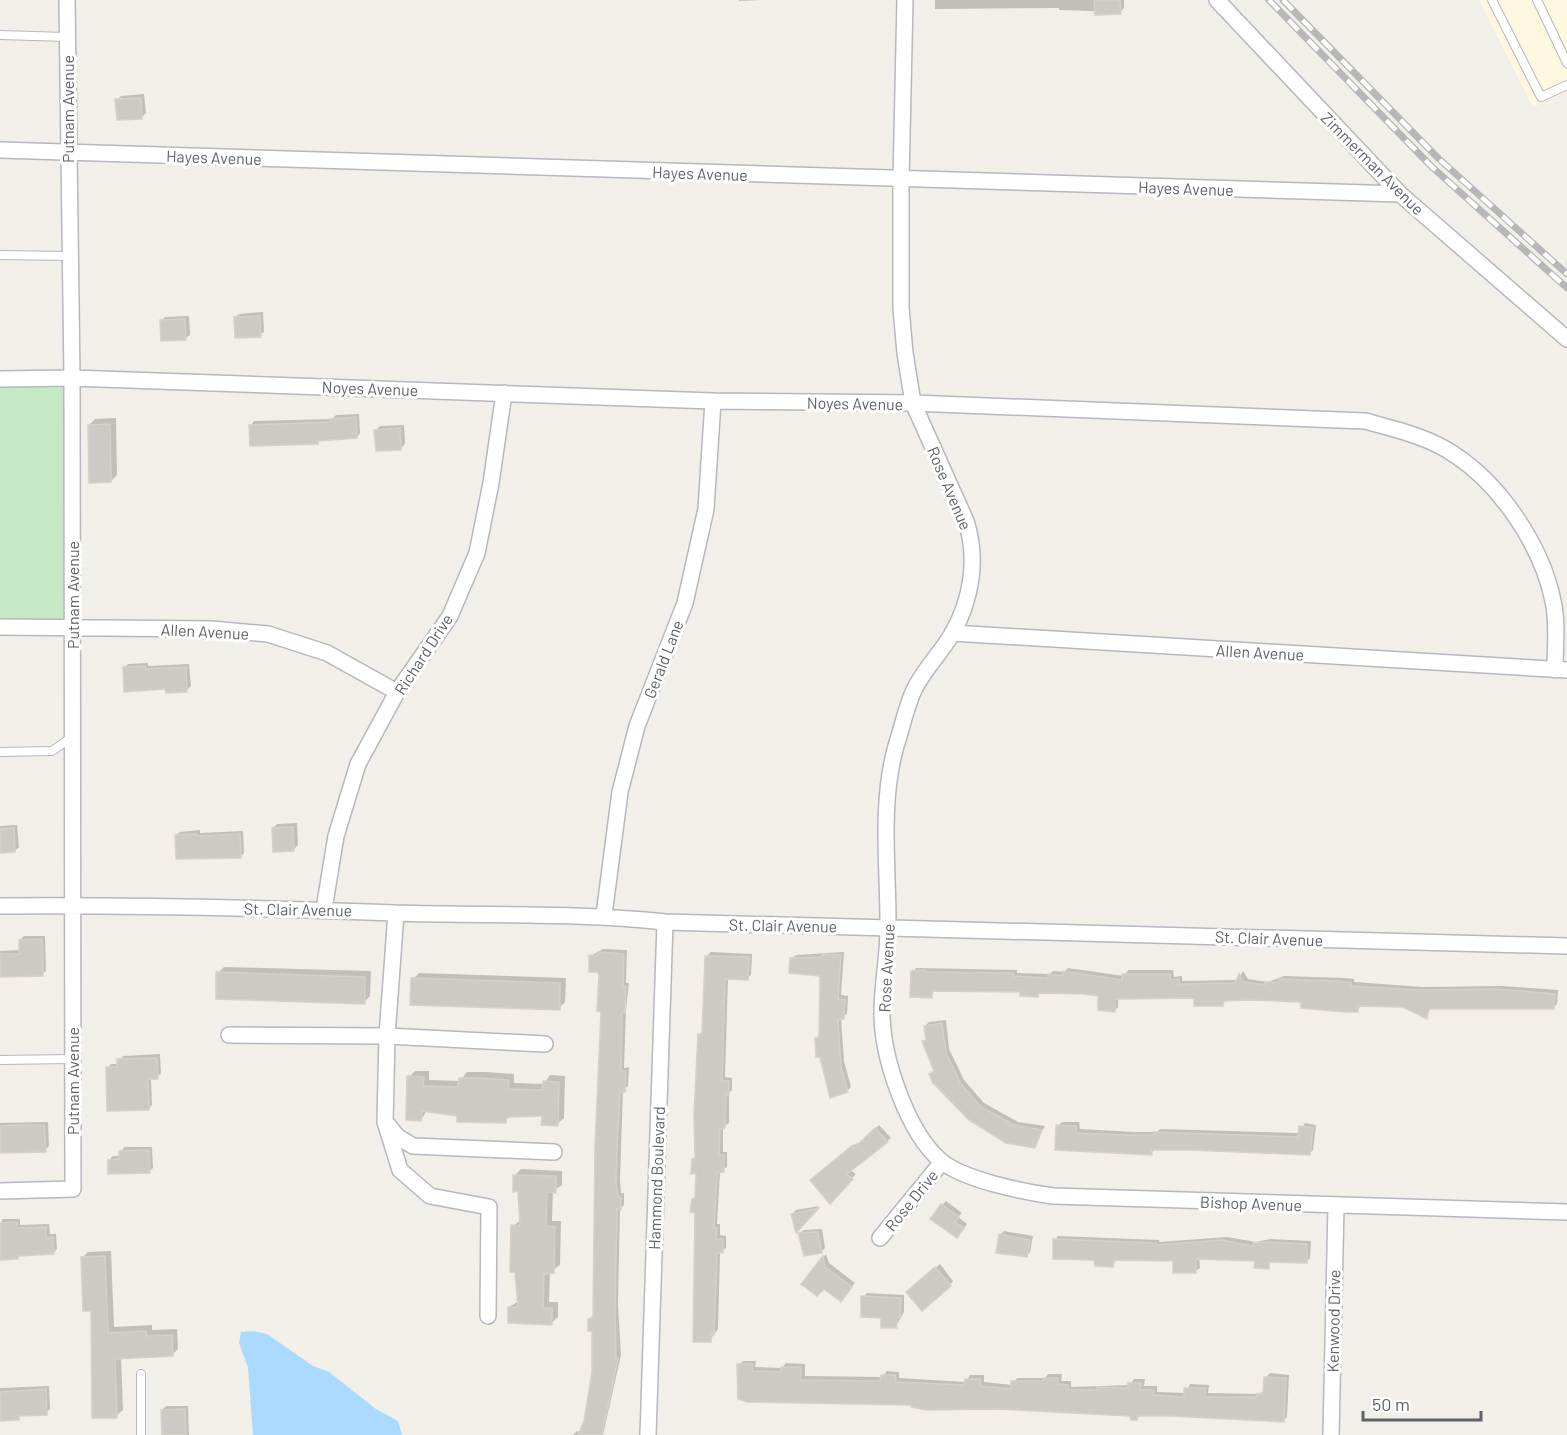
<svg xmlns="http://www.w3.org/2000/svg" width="1567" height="1435" viewBox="0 0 1567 1435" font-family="Barlow,sans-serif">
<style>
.commercial{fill:#fef7e0}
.green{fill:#c5e8c5}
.water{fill:#aadaff}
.shadow{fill:#0003}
.building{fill:#cccac5;stroke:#d6d1c6;stroke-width:1.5}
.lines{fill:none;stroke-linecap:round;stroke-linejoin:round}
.service-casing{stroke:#b5b8bc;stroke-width:10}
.minor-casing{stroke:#b5b8bc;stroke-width:18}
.service{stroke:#fff;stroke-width:8}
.minor{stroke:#fff;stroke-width:15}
.rail-casing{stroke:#b6b7b8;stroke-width:7}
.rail{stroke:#fff;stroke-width:4.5;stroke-dasharray:14;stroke-linecap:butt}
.labels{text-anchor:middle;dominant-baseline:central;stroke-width:6;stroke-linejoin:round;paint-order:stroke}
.street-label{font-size:16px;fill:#5f6368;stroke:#fff}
</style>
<rect width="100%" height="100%" fill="#f1efe8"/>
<path class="commercial" d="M1479 0H1567V91L1533 107Z"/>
<path class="green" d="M72 378V627H0V379Z"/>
<path class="water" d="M254 1331 267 1334 313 1366 329 1372 376 1409 398 1421 402 1435H253L248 1367 239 1343 241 1332Z"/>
<path class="shadow" d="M739 0H762L739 1Z
M935 0H1124V8L1120 12 1059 10V8L935 9Z
M144 94 146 113 142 117 117 100 121 96Z
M263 312 264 332 260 335 235 318 239 314Z
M189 316 190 335 186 338 161 321 165 317Z
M359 414 360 433 357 437 321 439 318 443 251 425 254 421 332 419 336 415Z
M116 418 117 475 111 481 89 425 95 419Z
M404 425 405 444 401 448 376 430 380 426Z
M148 663V666L189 664 191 686 187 690 167 688 124 668 128 664Z
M297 823 298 845 294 849 273 828 277 824Z
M17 825 19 847 15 851H0V826Z
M200 830V833L243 831 244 853 240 857 176 835 180 832Z
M24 936H45L46 971 42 974H0V951L21 950 20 940Z
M603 949 627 950 626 983H629L626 1010 624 1068 629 1067 628 1086 623 1090 620 1179 621 1193H624V1205L620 1209 618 1304 621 1355 603 1435H573L577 1431 581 1433 586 1421 594 1373V1330L589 1319 593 1316 602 1052 601 975 590 956Z
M711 952 752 954 751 975 747 978H728L725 1077 732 1078V1090L729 1093V1123L723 1127V1152H727V1167L720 1171 717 1224H720V1235L726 1236V1248L720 1252 718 1329 710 1340 693 1199 697 1196 698 1172 694 1160 697 1157 699 1035 704 1030 707 956Z
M844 952 841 995 848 996 847 1014 841 1018 844 1061 851 1087 847 1091 816 1038 821 1034 822 975 792 959 796 955Z
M224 967 371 971 370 996 364 1002 218 973Z
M916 968 1017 970V973L1050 974 1053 971 1064 972 1068 968 1124 976 1128 970H1173L1174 977 1182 976V981L1238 980 1243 971 1248 979 1268 982 1284 976 1344 978 1354 979V982L1423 987 1502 986 1558 990 1557 1004 1553 1008 1431 1007 1427 1017 1403 1006 1362 1005 1358 1010 1302 1000 1250 999 1226 1001 1222 1004 1196 996 1118 997V1007L1114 1011 1099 995 1042 991 1038 995 1021 991 935 990 931 996 913 972Z
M419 973 566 978 565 1002 559 1008 413 979Z
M946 1020 949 1049 964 1080 984 1103 1018 1122 1045 1126 1034 1147 1007 1142 935 1070 923 1042 927 1038 925 1026 929 1022Z
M160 1054 161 1074 151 1078 152 1105 148 1109 108 1068 111 1064H119L123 1056Z
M415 1071H429V1080L460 1081 467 1072H486L514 1074V1083L544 1084 550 1075 565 1076 564 1118 557 1124 543 1115H511L505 1121 427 1110 421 1120 409 1077Z
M48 1122 49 1146 45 1150 0 1151V1123Z
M1062 1122H1079L1080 1129 1135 1132H1157L1160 1129 1300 1133 1305 1123 1316 1125 1313 1150 1309 1154 1155 1149 1151 1153 1056 1149 1058 1126Z
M879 1125 891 1138 850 1170 856 1174 830 1202 816 1177 857 1143 858 1146Z
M124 1147H152L153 1168 149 1172 109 1160 113 1156H120Z
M521 1169 562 1171V1185L553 1191 552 1221H561L560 1265 550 1272 549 1302H558V1317L551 1323 509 1307 519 1301 513 1226 521 1220 519 1190 515 1175Z
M946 1201 962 1213 958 1217 967 1224 961 1232 942 1205Z
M819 1206 797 1230 792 1214 796 1210Z
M2 1219H20V1225L49 1224 50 1234H56L57 1249 53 1253 0 1258Z
M822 1229 825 1248 821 1252 800 1233 804 1230Z
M1004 1231 1033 1236 1030 1252 1026 1256 1000 1235Z
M1058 1236 1159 1240V1242L1227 1237 1256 1242 1270 1239 1311 1241 1310 1258 1306 1262 1272 1260 1268 1267 1257 1260 1199 1257 1200 1268 1196 1271 1175 1260 1116 1259 1113 1265 1055 1240Z
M111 1251 114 1327 152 1325V1330L177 1329 178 1349 172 1355 121 1357 123 1410 116 1416 82 1258 88 1252Z
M826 1254 829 1263 855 1283 844 1296 824 1287 803 1284Z
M940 1264 953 1281 950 1285 912 1288Z
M867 1293 904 1295V1312L896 1326 863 1297Z
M743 1361H756L755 1367 782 1368 786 1363 805 1364V1376L882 1377 887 1371 899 1372V1378L966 1382 970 1375H984V1382L1012 1385 1017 1378H1045L1048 1374H1062L1061 1381H1071V1387L1130 1385 1134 1379H1145L1144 1386H1157V1392L1186 1393 1190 1384 1209 1385 1208 1393 1259 1394 1265 1390 1266 1377 1270 1373 1289 1375 1287 1417 1283 1421 1141 1415 1136 1419 1132 1415 913 1403H808L739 1365Z
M49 1386 50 1409 46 1413 0 1419V1388Z
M166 1406H188L189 1435H163L162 1410Z"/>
<path class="building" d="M1094 0H1120L1121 14 1095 15Z
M141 98 142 119 117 120 115 99Z
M260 316 261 337 235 338 234 317Z
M185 319 186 340 161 341 160 320Z
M356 417 357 438 318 441V444L250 446 249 425 330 422V419Z
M110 424 111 482 89 483 88 425Z
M400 428 401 450 376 451 374 430Z
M145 666V669L186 667 187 692 166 693 165 689 124 692 123 667Z
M293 827 294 851 273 852 272 828Z
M14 828 15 852 0 853V829Z
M197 834V836L240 834 241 858 176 859 175 835Z
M42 939 43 976 0 977V954H19V940Z
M598 952 624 954 623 986H626L625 1013H622L621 1071H626L625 1092H620L617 1150 616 1184 618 1196 621 1197V1210L617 1209 615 1309 616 1358H618L602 1435H578L584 1421 592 1372V1331H588V1319L593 1318 595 1147 601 1012 597 1011 599 975 597 972H589V955L598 956Z
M822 954 841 955 838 999 845 1000 844 1019 838 1020 841 1066 848 1092 830 1098 820 1057H816L815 1038H819L820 976 789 973 790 958 822 957Z
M705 956 749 957 748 980 725 979 722 1081H729V1095H726L725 1128 720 1129 719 1155H724V1172L717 1173 714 1228H717L716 1239H723V1253H717L714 1334 711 1333V1342H693L695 1213 690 1212 692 1199 695 1198 696 1173 691 1174 692 1159H695L694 1114 698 1034H702Z
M926 970 927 972 1014 973 1013 976 1048 978V974L1062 976 1063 971 1122 980V974H1170V980L1179 979V984L1235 983 1239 974 1244 982 1265 985V982H1279V979L1339 981 1351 983V986L1418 990 1497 989 1555 994 1554 1009H1428L1427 1019 1403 1007 1358 1006V1012H1345L1301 1008V1002L1250 1000 1223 1001V1006H1194V998L1115 999V1012L1098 1010V996L1084 994 1038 993V997L1020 996V992L932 991V998L910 997 911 971Z
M216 972 365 977V1004L216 999Z
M411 978 560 983V1010L410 1005Z
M942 1023 946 1053 961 1084 981 1107 1014 1125 1042 1130 1035 1148 1006 1143 969 1120 933 1083 929 1074 934 1071 922 1041H926L924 1026Z
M157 1058 158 1079H148L149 1110 107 1111 106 1067H117V1059Z
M407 1076 424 1077 423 1086 458 1087 459 1078H479L509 1080 508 1089 542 1090 543 1081 559 1082 558 1126 541 1125 542 1116 506 1117V1123L457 1122V1116L422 1111 421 1121 406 1120Z
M15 1125H44L46 1152 0 1153V1126Z
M1056 1125 1076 1126V1133L1130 1135H1155L1154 1132 1298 1137 1299 1126 1313 1128 1310 1155 1191 1150H1151L1152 1155 1055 1150Z
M875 1128 888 1142 847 1174 853 1179 830 1204 810 1180 853 1145 854 1148Z
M149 1150 150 1173 108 1174V1160L119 1159V1151Z
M513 1175 556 1176V1193L547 1192 546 1226 555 1227 554 1273 544 1274 543 1308H552V1325L508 1323V1307H518L515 1272H510L511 1225 520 1226 518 1191 513 1192Z
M941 1204 959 1217 955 1222 964 1228 957 1238 930 1219Z
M819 1208 796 1233 791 1214Z
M17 1222V1228L46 1227V1238L53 1237 54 1254 18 1256V1259L0 1260V1223Z
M814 1232H818L822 1253 804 1256 798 1233Z
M999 1234 1030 1240 1027 1257 996 1253Z
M1053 1239 1156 1243V1245L1222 1240 1253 1246V1243L1266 1242 1307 1244V1263L1269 1262V1269L1254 1268 1255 1261 1196 1259V1273H1173V1261L1113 1260V1267L1095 1266 1094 1260 1053 1259Z
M105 1256 108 1333 146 1331 147 1336 172 1335 173 1356 115 1359 117 1418H92L91 1311H83L81 1257Z
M823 1256 825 1267 852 1287 841 1302 824 1289 817 1296 801 1284Z
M935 1267 951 1286 922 1311 906 1292Z
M861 1296 901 1298 900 1318H896L897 1328H881V1318L861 1317Z
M737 1364H753L752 1371 781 1372V1367H801V1380L880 1381 881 1375H895L896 1382 964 1385 965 1379H980L981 1386 1011 1389V1381H1043V1378H1058V1384L1068 1385V1390H1098L1097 1387 1128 1388V1383H1141L1140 1390H1154V1395L1184 1397V1388H1205V1397H1257V1394H1263L1264 1377 1286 1378 1284 1422 1171 1416H1137V1420H1131L1130 1416 997 1409 926 1410 911 1407V1405L747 1402 738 1399Z
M46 1389 47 1415 19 1416V1420L0 1421V1392Z
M185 1409 186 1435H162L161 1410Z"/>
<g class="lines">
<defs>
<path id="service" d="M1492 0 1541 97 1567 85
M1537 0 1567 63
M0 35 67 37
M0 255 69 256
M0 752 52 751 72 737
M0 1060 72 1059
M141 1374V1435"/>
<path id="minor" d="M905 0 901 180V308L905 353 913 403 966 521C978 558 972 599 952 634 941 653 924 669 914 690 906 707 902 728 896 746 880 802 888 865 888 922 889 952 882 983 882 1013 882 1057 907 1132 941 1161 964 1180 1024 1192 1053 1196L1567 1212
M1217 0 1400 194 1567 339
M0 150 1400 194
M0 379 72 378 713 401 913 403 1365 421C1395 429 1429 437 1455 455 1502 486 1542 547 1553 601 1558 622 1555 648 1555 670
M0 627 211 629 268 634 327 653 397 692
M952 633 1567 670
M0 906C132 905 264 908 396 913 486 916 575 912 665 922L1567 946
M324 909 336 836 358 764 397 692 450 616 477 553 491 483 504 393
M396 913 387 1036 385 1122 400 1170 430 1196 489 1207 488 1316
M604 915 620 792 637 726 685 603 706 509 713 401
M229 1035 387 1036 545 1044
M388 1125 398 1137 413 1146 554 1152
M0 1191 73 1189 72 378 67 0
M880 1238 942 1162
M648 1435 665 922
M1331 1435 1336 1206"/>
</defs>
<use href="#service" class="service-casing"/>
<use href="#minor" class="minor-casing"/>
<use href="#service" class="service"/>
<use href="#minor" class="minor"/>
<defs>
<path id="rail" d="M1269 0 1432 167 1567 288
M1283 0 1439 159 1567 274"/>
</defs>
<use href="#rail" class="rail-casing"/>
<use href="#rail" class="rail"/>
</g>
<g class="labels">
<g class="street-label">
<text transform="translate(67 109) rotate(-90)">Putnam Avenue</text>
<text transform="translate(214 157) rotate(2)">Hayes Avenue</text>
<text transform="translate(1373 163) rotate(45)">Zimmerman Avenue</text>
<text transform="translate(700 173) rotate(2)">Hayes Avenue</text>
<text transform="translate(1186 188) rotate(2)">Hayes Avenue</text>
<text transform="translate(370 388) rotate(2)">Noyes Avenue</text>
<text transform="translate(855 403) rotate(1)">Noyes Avenue</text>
<text transform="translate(950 488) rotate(67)">Rose Avenue</text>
<text transform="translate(72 595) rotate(-90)">Putnam Avenue</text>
<text transform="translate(205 631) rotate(3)">Allen Avenue</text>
<text transform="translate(1260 652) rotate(3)">Allen Avenue</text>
<text transform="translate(423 654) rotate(-57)">Richard Drive</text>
<text transform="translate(663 659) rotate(-69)">Gerald Lane</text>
<text transform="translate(298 909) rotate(1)">St. Clair Avenue</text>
<text transform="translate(783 925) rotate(1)">St. Clair Avenue</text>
<text transform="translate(1269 938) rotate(2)">St. Clair Avenue</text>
<text transform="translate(886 968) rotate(-87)">Rose Avenue</text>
<text transform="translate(72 1081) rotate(-90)">Putnam Avenue</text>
<text transform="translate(656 1178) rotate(-88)">Hammond Boulevard</text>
<text transform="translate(911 1200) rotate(-51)">Rose Drive</text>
<text transform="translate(1251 1203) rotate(2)">Bishop Avenue</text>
<text transform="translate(1333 1321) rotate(-89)">Kenwood Drive</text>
</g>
</g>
<path d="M1363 1411v9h118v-9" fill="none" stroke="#5f6368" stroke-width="3"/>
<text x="1372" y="1411" font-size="18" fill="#5f6368" stroke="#ffffff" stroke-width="4.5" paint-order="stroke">50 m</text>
</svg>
